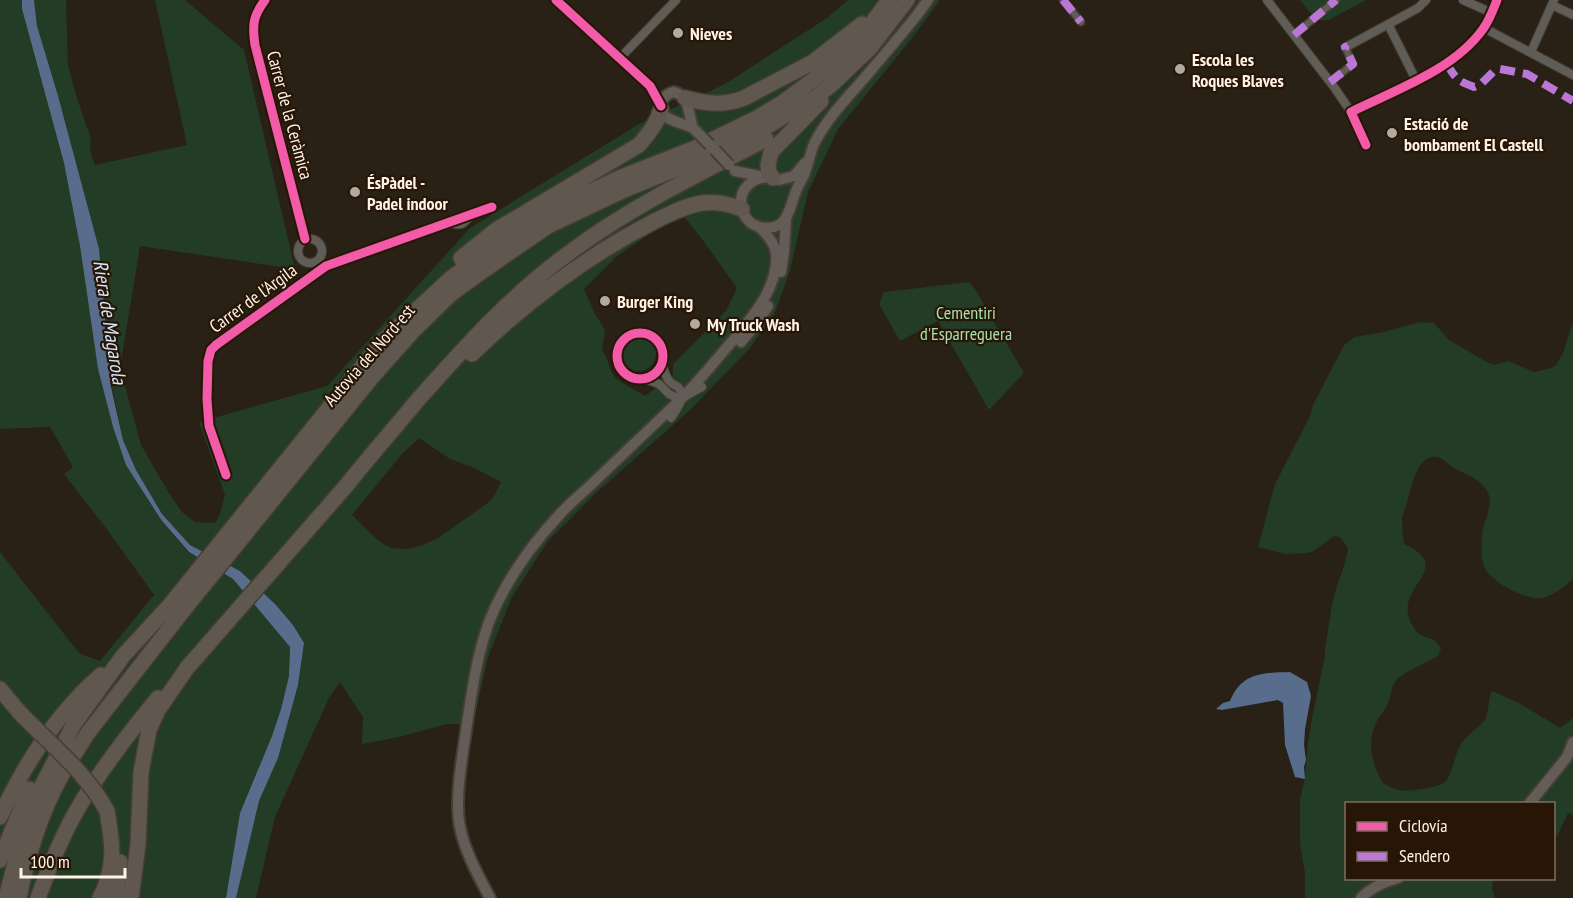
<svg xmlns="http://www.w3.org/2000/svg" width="1573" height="898" viewBox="0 0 1573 898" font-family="'PT Sans Narrow',sans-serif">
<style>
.green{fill:#223c25;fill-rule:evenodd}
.water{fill:#586d8b}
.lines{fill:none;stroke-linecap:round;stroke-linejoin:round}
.pedestrian-casing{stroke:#453e35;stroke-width:9}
.minor-casing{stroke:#453e35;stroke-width:10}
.secondary-casing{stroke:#453e35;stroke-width:14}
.motorway-casing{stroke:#453e35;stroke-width:18}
.pedestrian{stroke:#605c56;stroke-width:6}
.minor{stroke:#605c56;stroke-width:8}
.secondary{stroke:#645d57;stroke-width:10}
.motorway{stroke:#60574e;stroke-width:15}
.secondary-bridge-casing{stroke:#453e35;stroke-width:14;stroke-linecap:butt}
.motorway-bridge-casing{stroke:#453e35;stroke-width:18;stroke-linecap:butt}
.secondary-bridge{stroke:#645d57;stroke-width:10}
.motorway-bridge{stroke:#60574e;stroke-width:15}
.quiet{stroke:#ba77d6;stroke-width:8;stroke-dasharray:15 8;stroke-linecap:butt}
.cycleway-casing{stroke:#271606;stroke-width:13}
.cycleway{stroke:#f35aa7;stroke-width:9}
.poi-dot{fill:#b4a99e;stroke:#271606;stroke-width:2}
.labels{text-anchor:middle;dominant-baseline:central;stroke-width:4.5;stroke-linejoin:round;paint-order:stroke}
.poi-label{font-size:18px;font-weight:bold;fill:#fff3e8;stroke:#271606;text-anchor:start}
.street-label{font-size:18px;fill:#fff3e8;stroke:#271606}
.park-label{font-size:18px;fill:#a5e0ae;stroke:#271606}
.water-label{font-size:20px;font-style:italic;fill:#d4e5fc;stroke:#271606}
</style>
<rect width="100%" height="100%" fill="#292016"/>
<path class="green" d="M0 0H22V9L64 163 80 246 98 369 113 427 162 521 188 552 233 579 290 647 289 676 281 709 272 736 240 813 226 898H0V552L79 653 100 661 154 595 106 528 64 474 73 467 50 427 0 429Z
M34 0H66L68 65 76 95 91 139 90 151 95 165 187 145 155 0H185L244 50 295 269 140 246 120 368 141 445 169 493 182 512 195 522 215 523 220 514 225 495 199 422 327 386 470 228 639 124 725 84 827 18 848 0H940L913 37 838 129 808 192 790 271 774 315 749 349 690 410 596 493 548 541 512 597 488 657 473 724H447L399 737 362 744 363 717 340 682 329 698 275 817 256 898H236L237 891 259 801 278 758 298 685 304 643 293 625 276 605 240 571 190 545 162 514 136 470 123 440 37 26ZM684 217 702 239 737 288 726 311 673 364V375L645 396C636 390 622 384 615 377 608 369 610 360 602 351L605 330 594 312 584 289 616 257 658 228ZM419 438 450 459 474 468 501 482 494 496 489 502 438 538 423 545 407 549 391 548 383 544 371 534 352 515 402 454Z
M1300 0H1366L1329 20H1316Z
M969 282 975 289 1024 373 989 410 938 321 900 341 879 304 884 292Z
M1420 322 1434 323 1449 340 1487 362 1494 365 1508 361 1534 372 1551 368 1556 365 1563 353 1573 322V579C1564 587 1553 596 1542 598 1526 601 1489 581 1484 566 1480 554 1481 537 1484 525 1487 514 1494 501 1486 489 1480 480 1466 474 1456 469 1450 466 1443 458 1437 457 1416 454 1411 490 1407 503 1405 509 1402 515 1402 521 1402 528 1403 536 1404 544 1455 567 1398 585 1409 618 1410 622 1416 632 1419 634 1429 640 1435 636 1441 649L1438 656C1426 663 1408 670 1397 679 1390 686 1392 697 1387 705 1385 711 1379 715 1377 721 1366 742 1372 764 1383 783 1388 786 1394 789 1400 790 1409 792 1440 788 1446 781 1453 771 1454 757 1460 746 1466 734 1480 728 1485 719 1490 710 1487 700 1492 691L1519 703 1560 728 1573 718V815L1568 813 1559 832 1554 840V804H1346V878L1493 879 1492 889 1495 898H1305V873L1300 844V800L1305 778 1308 742 1313 713 1325 656V649C1328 631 1330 613 1334 596 1338 580 1346 565 1348 548L1340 537 1334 536 1312 552 1305 553 1285 554 1258 547 1275 484 1309 418 1313 405 1344 345 1355 337 1384 332Z
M622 354a17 17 0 1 1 34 0a17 17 0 1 1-34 0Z"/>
<path class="water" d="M22 0H34L37 26 58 96 99 249 111 387 123 440 136 470 162 514 190 545 240 571 276 605 293 625 304 643 298 685 278 758 259 801 236 898H226L240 813 272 736 281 709 289 676 290 647 233 579 189 552 162 521 126 465 113 427 98 369 80 246 64 163 22 9Z
M1290 672 1307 682 1311 696 1305 729 1304 745 1306 760 1304 767 1305 779 1295 777 1285 745 1283 703 1278 700 1222 710 1216 709 1223 703 1230 701C1242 672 1263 673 1290 672Z"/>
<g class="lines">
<defs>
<path id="pedestrian" d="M1063 0 1081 22
M1294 35 1336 0
M1330 82 1353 64 1345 47 1348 46"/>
<path id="minor" d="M265 0C253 16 252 25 255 45L305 239
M556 0 650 86 661 106
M1267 0 1334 87 1351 112
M1463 0 1492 13
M1552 5 1573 15
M1388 24 1416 80
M1484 28 1573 75
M1348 46 1418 8 1426 0
M1531 52 1554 0
M620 58 676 0
M1366 145 1351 112C1395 90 1454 70 1483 29 1489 21 1493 10 1497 0
M447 223C461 224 460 228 470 216
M298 251a12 12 0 1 1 24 0a12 12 0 1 1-24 0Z
M617 356a23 23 0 1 1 46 0a23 23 0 1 1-46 0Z
M662 364C664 369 665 377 670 382 672 384 675 385 678 387 687 397 677 409 671 418
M643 378 659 384 669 394 677 398H682L702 387
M226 475 209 426 207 399 208 361 211 350 216 345 326 266 492 207"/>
<path id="secondary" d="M674 92C690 96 688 114 693 128 686 125 672 121 666 117 654 108 663 94 674 92Z
M735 171 779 180 794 176 805 163
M759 227C788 232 788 212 796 191 798 185 802 180 804 175 808 165 810 154 814 144 827 118 848 97 867 75 884 55 901 35 917 15L928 0
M781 272 784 252 786 219
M741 342 757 323 768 306
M1529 804 1567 757 1573 742
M490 898C479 877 464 850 460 827 454 799 463 753 467 724 472 690 477 655 489 622 505 581 531 545 561 513 572 501 585 491 597 479 625 452 654 425 682 398 701 379 718 357 736 337 755 314 779 285 776 253 775 244 766 233 759 227 756 225 753 225 751 223 741 215 738 201 744 190 748 184 755 179 762 178
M1361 898C1371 887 1384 882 1398 878"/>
<path id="motorway" d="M685 98C706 104 724 106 744 98L813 62 862 24
M773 178 769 173 768 165 771 152 821 101
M461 258 496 230 639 145C649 133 657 124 661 109
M472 354C526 302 588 255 655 221 669 214 685 206 702 203 717 201 728 204 742 209
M0 689 20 713
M0 817C24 765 57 713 101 675
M0 860 29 789
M6 898 21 841 34 801 74 724 123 656 170 605 383 341 450 279 499 242 549 211 619 178 693 149 757 118 782 103 821 74 861 38 889 0
M19 898C27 858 40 815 60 778 68 763 78 749 87 734L182 612 372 377 413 331 451 294 484 270 548 226 624 190 698 160 761 130 815 98 830 86 870 48 907 0
M38 898C49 868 61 838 77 810 100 770 129 733 158 698
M100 898C116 867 113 845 107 811
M116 898 120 862
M131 898 138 845 141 772 149 730 158 710 187 668 346 486C369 457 393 430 416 402 463 349 511 295 569 253 630 207 699 174 766 139"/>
</defs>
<use href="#pedestrian" class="pedestrian-casing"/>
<use href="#minor" class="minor-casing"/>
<use href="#secondary" class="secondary-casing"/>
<use href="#motorway" class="motorway-casing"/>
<use href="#pedestrian" class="pedestrian"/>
<use href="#minor" class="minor"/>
<use href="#secondary" class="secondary"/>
<use href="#motorway" class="motorway"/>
<defs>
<path id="secondary-bridge" d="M693 128 710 145
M715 150 729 165"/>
<path id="motorway-bridge" d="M20 713C51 745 86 772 107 811"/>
</defs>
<use href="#secondary-bridge" class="secondary-bridge-casing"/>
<use href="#motorway-bridge" class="motorway-bridge-casing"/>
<use href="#secondary-bridge" class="secondary-bridge"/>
<use href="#motorway-bridge" class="motorway-bridge"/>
<path class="quiet" d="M1063 0 1081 22
M1294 35 1336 0
M1447 64C1455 78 1458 81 1474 87L1482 83 1494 71 1500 69 1527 74 1573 101
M1330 82 1353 64 1345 47 1348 46"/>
<defs>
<path id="cycleway" d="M265 0C253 16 252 25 255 45L305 239
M556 0 650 86 661 106
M1366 145 1351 112C1395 90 1454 70 1483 29 1489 21 1493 10 1497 0
M617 356a23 23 0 1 1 46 0a23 23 0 1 1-46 0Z
M226 475 209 426 207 399 208 361 211 350 216 345 326 266 492 207"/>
</defs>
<use href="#cycleway" class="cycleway-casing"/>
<use href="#cycleway" class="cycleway"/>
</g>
<g class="poi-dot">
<circle cx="678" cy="33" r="6"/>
<circle cx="1180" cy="69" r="6"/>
<circle cx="1392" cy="133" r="6"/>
<circle cx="355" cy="192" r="6"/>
<circle cx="605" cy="301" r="6"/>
<circle cx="695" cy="324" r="6"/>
</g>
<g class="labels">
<g class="poi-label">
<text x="690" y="33">Nieves</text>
<text x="1192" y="59">Escola les<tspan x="1192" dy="21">Roques Blaves</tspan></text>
<text x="1404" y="123">Estació de<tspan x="1404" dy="21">bombament El Castell</tspan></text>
<text x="367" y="182">ÉsPàdel -<tspan x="367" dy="21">Padel indoor</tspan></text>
<text x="617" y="301">Burger King</text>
<text x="707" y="324">My Truck Wash</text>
</g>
<g class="street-label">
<text transform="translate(290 115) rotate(75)">Carrer de la Ceràmica</text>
<text transform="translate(253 298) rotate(-36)">Carrer de l'Argila</text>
<text transform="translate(369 355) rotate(-49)">Autovia del Nord-est</text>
</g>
<g class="park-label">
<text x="966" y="312">Cementiri<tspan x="966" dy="21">d'Esparreguera</tspan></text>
</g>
<g class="water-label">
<text transform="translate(110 322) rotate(81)">Riera de Magarola</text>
</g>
</g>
<rect x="1345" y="802" width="210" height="78" fill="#271606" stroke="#7d6e60" stroke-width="1.5"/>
<rect x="1357" y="822" width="30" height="9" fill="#f35aa7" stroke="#7d6e60" stroke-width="1.5"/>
<text x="1399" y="832" font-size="18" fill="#fff3e8">Ciclovía</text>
<rect x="1357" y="852" width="30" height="9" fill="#ba77d6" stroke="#7d6e60" stroke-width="1.5"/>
<text x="1399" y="862" font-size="18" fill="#fff3e8">Sendero</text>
<path d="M21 868v9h104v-9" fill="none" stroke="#fff3e8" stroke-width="3"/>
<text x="30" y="868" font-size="18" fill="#fff3e8" stroke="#271606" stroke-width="4.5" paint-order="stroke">100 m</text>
</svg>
